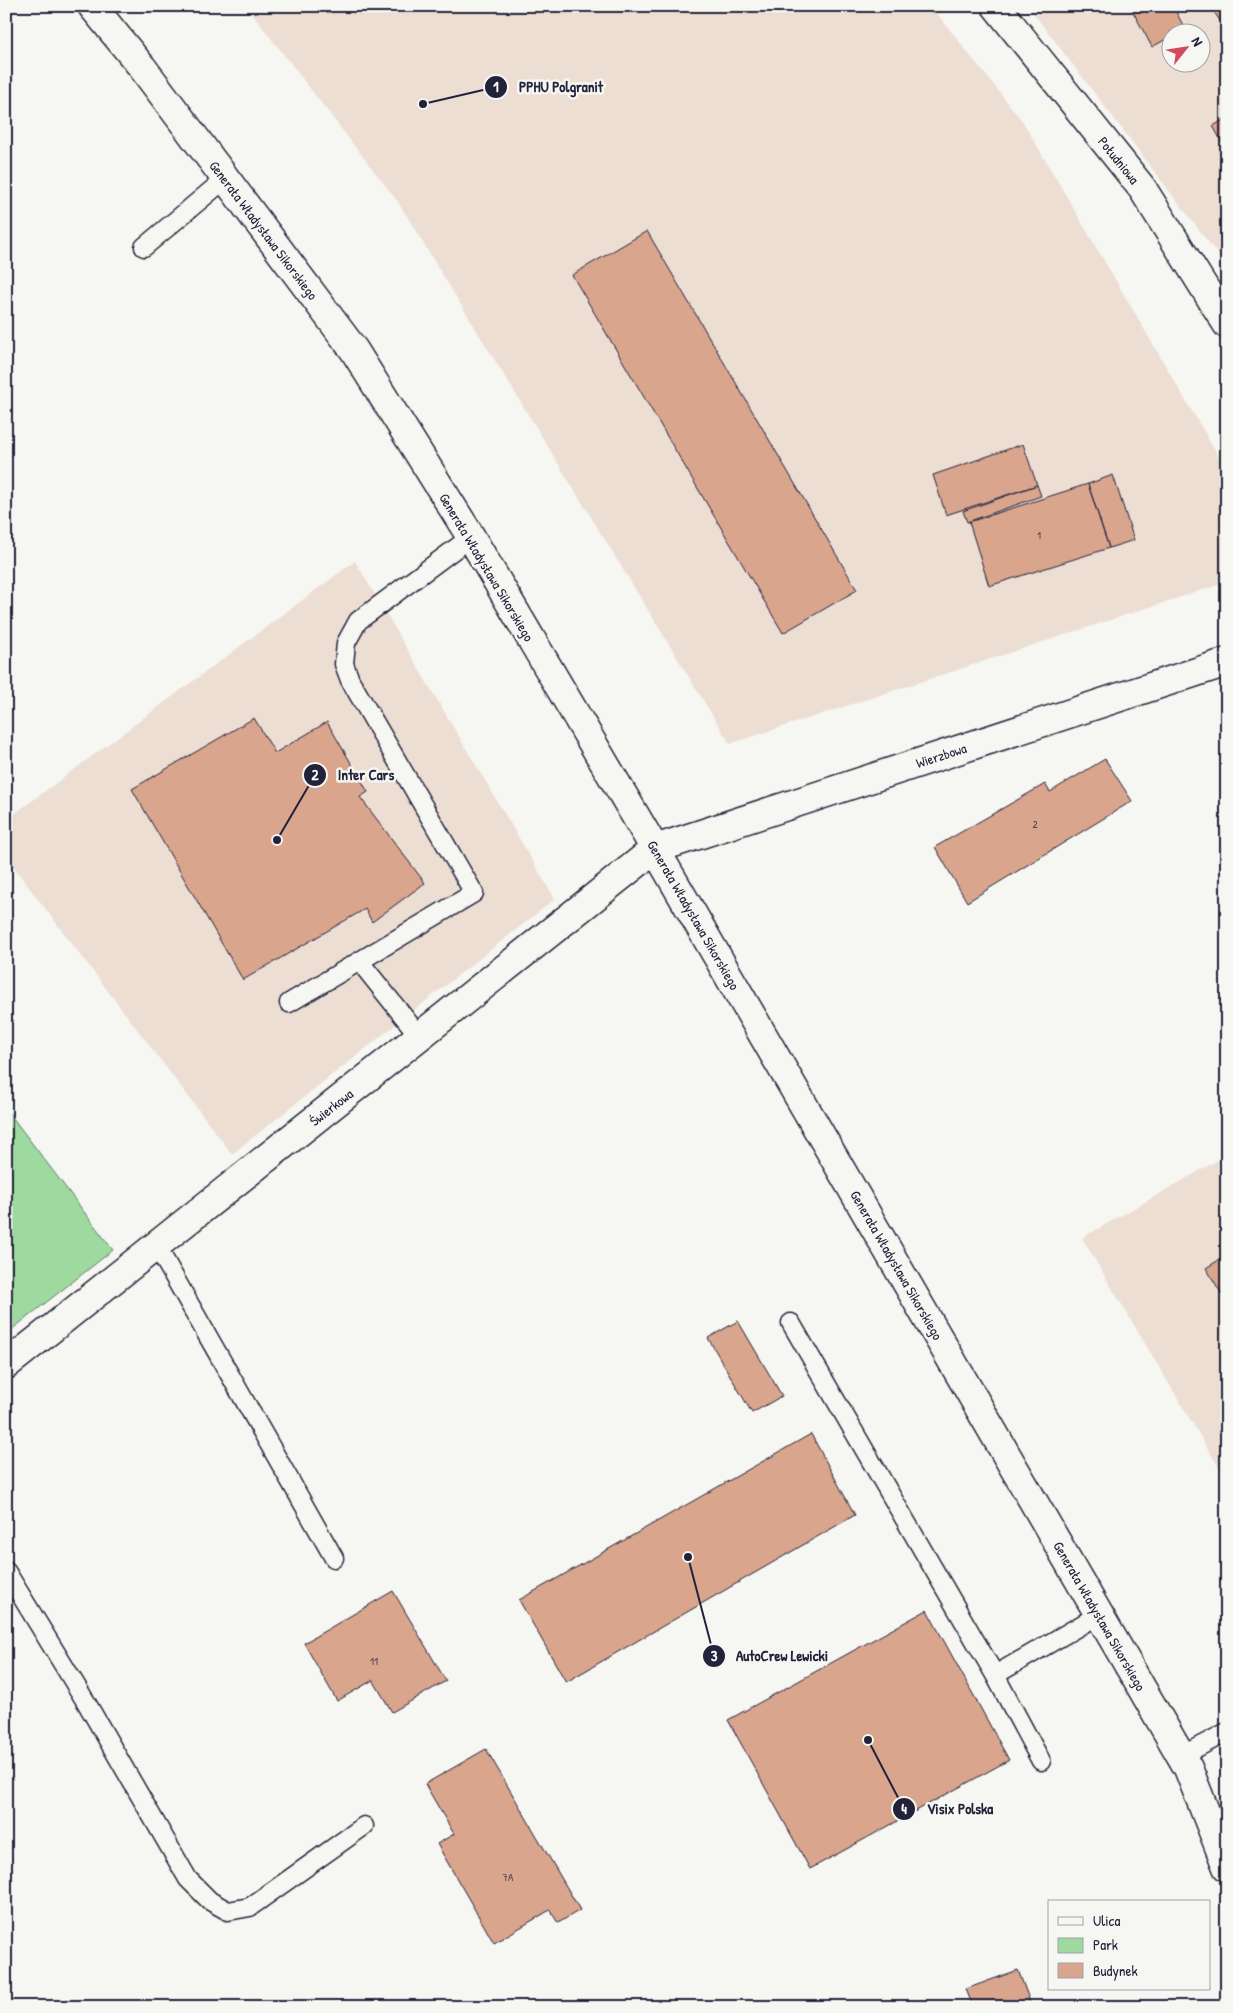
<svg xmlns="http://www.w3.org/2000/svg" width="1233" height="2013" viewBox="0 0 1233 2013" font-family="'Patrick Hand',sans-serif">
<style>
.built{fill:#edded4;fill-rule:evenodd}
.green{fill:#9ed99f;stroke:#607e6d}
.building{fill:#d9a58d;stroke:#22223b}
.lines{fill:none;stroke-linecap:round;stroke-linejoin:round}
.service-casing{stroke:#22223b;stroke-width:21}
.minor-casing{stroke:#22223b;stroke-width:31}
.tertiary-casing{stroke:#22223b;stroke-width:31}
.service{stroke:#f6f6f2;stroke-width:18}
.minor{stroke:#f6f6f2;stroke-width:28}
.tertiary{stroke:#f6f6f2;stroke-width:28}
.labels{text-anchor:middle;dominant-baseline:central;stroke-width:5;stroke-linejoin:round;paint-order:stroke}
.number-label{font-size:11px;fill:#504350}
.street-label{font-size:14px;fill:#22223b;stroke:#f6f6f2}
.leader{fill:none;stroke:#22223b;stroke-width:2}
.callout-dot{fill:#22223b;stroke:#f6f6f2;stroke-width:2}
.mark-label{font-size:15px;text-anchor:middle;font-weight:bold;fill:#fff}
.callout-label{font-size:15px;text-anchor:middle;font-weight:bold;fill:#22223b;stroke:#f6f6f2;stroke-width:5;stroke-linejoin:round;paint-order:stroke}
</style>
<rect width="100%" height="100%" fill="#f6f6f2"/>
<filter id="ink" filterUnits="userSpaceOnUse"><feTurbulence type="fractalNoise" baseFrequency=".02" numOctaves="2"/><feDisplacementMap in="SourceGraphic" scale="10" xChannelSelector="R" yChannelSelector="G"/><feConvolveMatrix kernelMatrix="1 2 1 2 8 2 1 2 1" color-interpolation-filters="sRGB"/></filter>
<g filter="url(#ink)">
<path class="built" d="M246 6H931L1023 122 1227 471V582L730 744 398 202Z
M1028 6H1227V270L1219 256ZM1170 32H1200V62H1170Z
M355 561 555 899 232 1154 6 857V820Z
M1227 1155V1481L1082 1238Z"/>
<path class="green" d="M6 1109 113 1250 6 1334Z"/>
<path class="building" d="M1130 6H1173L1185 29 1179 32H1170V37L1152 47Z
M1210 6H1227V31Z
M1227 118V151L1213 126Z
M647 231 857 590 783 633 572 275Z
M1023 444 1037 485 946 515 933 475Z
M1113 475 1134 540 1109 548 1088 484Z
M1088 484 1109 548 989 586 969 522Z
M1037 485 1041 496 967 522 963 511Z
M254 718 275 753 327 722 368 792 360 797 425 883 372 922 365 909 243 980 132 789Z
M1105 759 1132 801 967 902 935 847 1045 784 1050 792Z
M1227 1255V1303L1206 1268Z
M738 1321 782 1396 752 1413 708 1338Z
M811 1434 855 1515 566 1682 519 1600Z
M393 1591 446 1681 392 1712 373 1680 337 1701 304 1643Z
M927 1610 1009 1760 810 1869 728 1720Z
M486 1749 580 1910 558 1923 550 1910 494 1943 437 1844 454 1834 425 1784Z
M1018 1970 1032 2007H973L966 1989Z"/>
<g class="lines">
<defs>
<path id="service" d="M144 247 225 179
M360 962 420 1037
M289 1003 474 893 350 680 344 664 346 643 358 621 471 537
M156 1245 334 1558
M791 1323 995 1675 1041 1761
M6 1571 86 1702 188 1879 210 1901 228 1911 250 1907 364 1826
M995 1675 1100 1614
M1181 1756 1227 1732"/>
<path id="minor" d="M996 6 1142 188 1227 324
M6 1365 655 849 1227 662"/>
<path id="tertiary" d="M92 6 142 67 354 350 471 537 655 849 1188 1768 1227 1867"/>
</defs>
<use href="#service" class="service-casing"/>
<use href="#minor" class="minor-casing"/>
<use href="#tertiary" class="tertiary-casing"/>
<use href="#service" class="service"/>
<use href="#minor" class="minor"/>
<use href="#tertiary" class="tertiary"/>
</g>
</g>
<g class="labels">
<g class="number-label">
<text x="1039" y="535">1</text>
<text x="1035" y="824">2</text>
<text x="374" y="1661">11</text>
<text x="508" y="1877">7A</text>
</g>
<g class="street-label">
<text transform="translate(1119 160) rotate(51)">Południowa</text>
<text transform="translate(264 230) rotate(53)">Generała Władysława Sikorskiego</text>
<text transform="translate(487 567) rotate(59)">Generała Władysława Sikorskiego</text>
<text transform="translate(941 755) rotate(-18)">Wierzbowa</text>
<text transform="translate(694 915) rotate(60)">Generała Władysława Sikorskiego</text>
<text transform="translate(331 1107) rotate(-38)">Świerkowa</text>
<text transform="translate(897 1265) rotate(60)">Generała Władysława Sikorskiego</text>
<text transform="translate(1100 1616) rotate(60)">Generała Władysława Sikorskiego</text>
</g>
</g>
<path class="leader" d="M423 104L496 87M277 840L315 775M688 1557L714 1656M868 1740L904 1809"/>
<g class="callout-dot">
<circle cx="423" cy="104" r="5"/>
<circle cx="277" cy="840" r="5"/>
<circle cx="688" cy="1557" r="5"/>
<circle cx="868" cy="1740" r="5"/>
<circle cx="496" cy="87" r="12"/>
<circle cx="315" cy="775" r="12"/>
<circle cx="714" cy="1656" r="12"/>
<circle cx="904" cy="1809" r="12"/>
</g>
<g class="mark-label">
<text x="496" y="92">1</text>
<text x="315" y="780">2</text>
<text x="714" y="1661">3</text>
<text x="904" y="1814">4</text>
</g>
<g class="callout-label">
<text x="561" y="92">PPHU Polgranit</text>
<text x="366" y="780">Inter Cars</text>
<text x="782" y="1661">AutoCrew Lewicki</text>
<text x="960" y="1814">Visix Polska</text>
</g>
<rect width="1233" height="2013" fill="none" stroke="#f6f6f2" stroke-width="25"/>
<rect x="12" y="12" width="1208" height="1988" fill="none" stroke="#22223b" stroke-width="2" filter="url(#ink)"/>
<rect x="1048" y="1900" width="162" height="90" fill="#f6f6f2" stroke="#a1a1a9"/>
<rect x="1058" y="1917" width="25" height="8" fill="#f6f6f2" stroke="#a1a1a9"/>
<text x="1093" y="1926" font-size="15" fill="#22223b">Ulica</text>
<rect x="1058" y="1938" width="25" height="15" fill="#9ed99f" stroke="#a1a1a9"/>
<text x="1093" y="1950" font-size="15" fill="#22223b">Park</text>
<rect x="1058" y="1963" width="25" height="15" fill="#d9a58d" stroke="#a1a1a9"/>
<text x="1093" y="1976" font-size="15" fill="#22223b">Budynek</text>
<g transform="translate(1186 48) rotate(60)"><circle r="24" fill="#f6f6f2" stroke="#a1a1a9"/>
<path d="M0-4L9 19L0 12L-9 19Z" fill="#d1495b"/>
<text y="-8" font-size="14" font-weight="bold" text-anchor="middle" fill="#22223b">N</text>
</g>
</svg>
